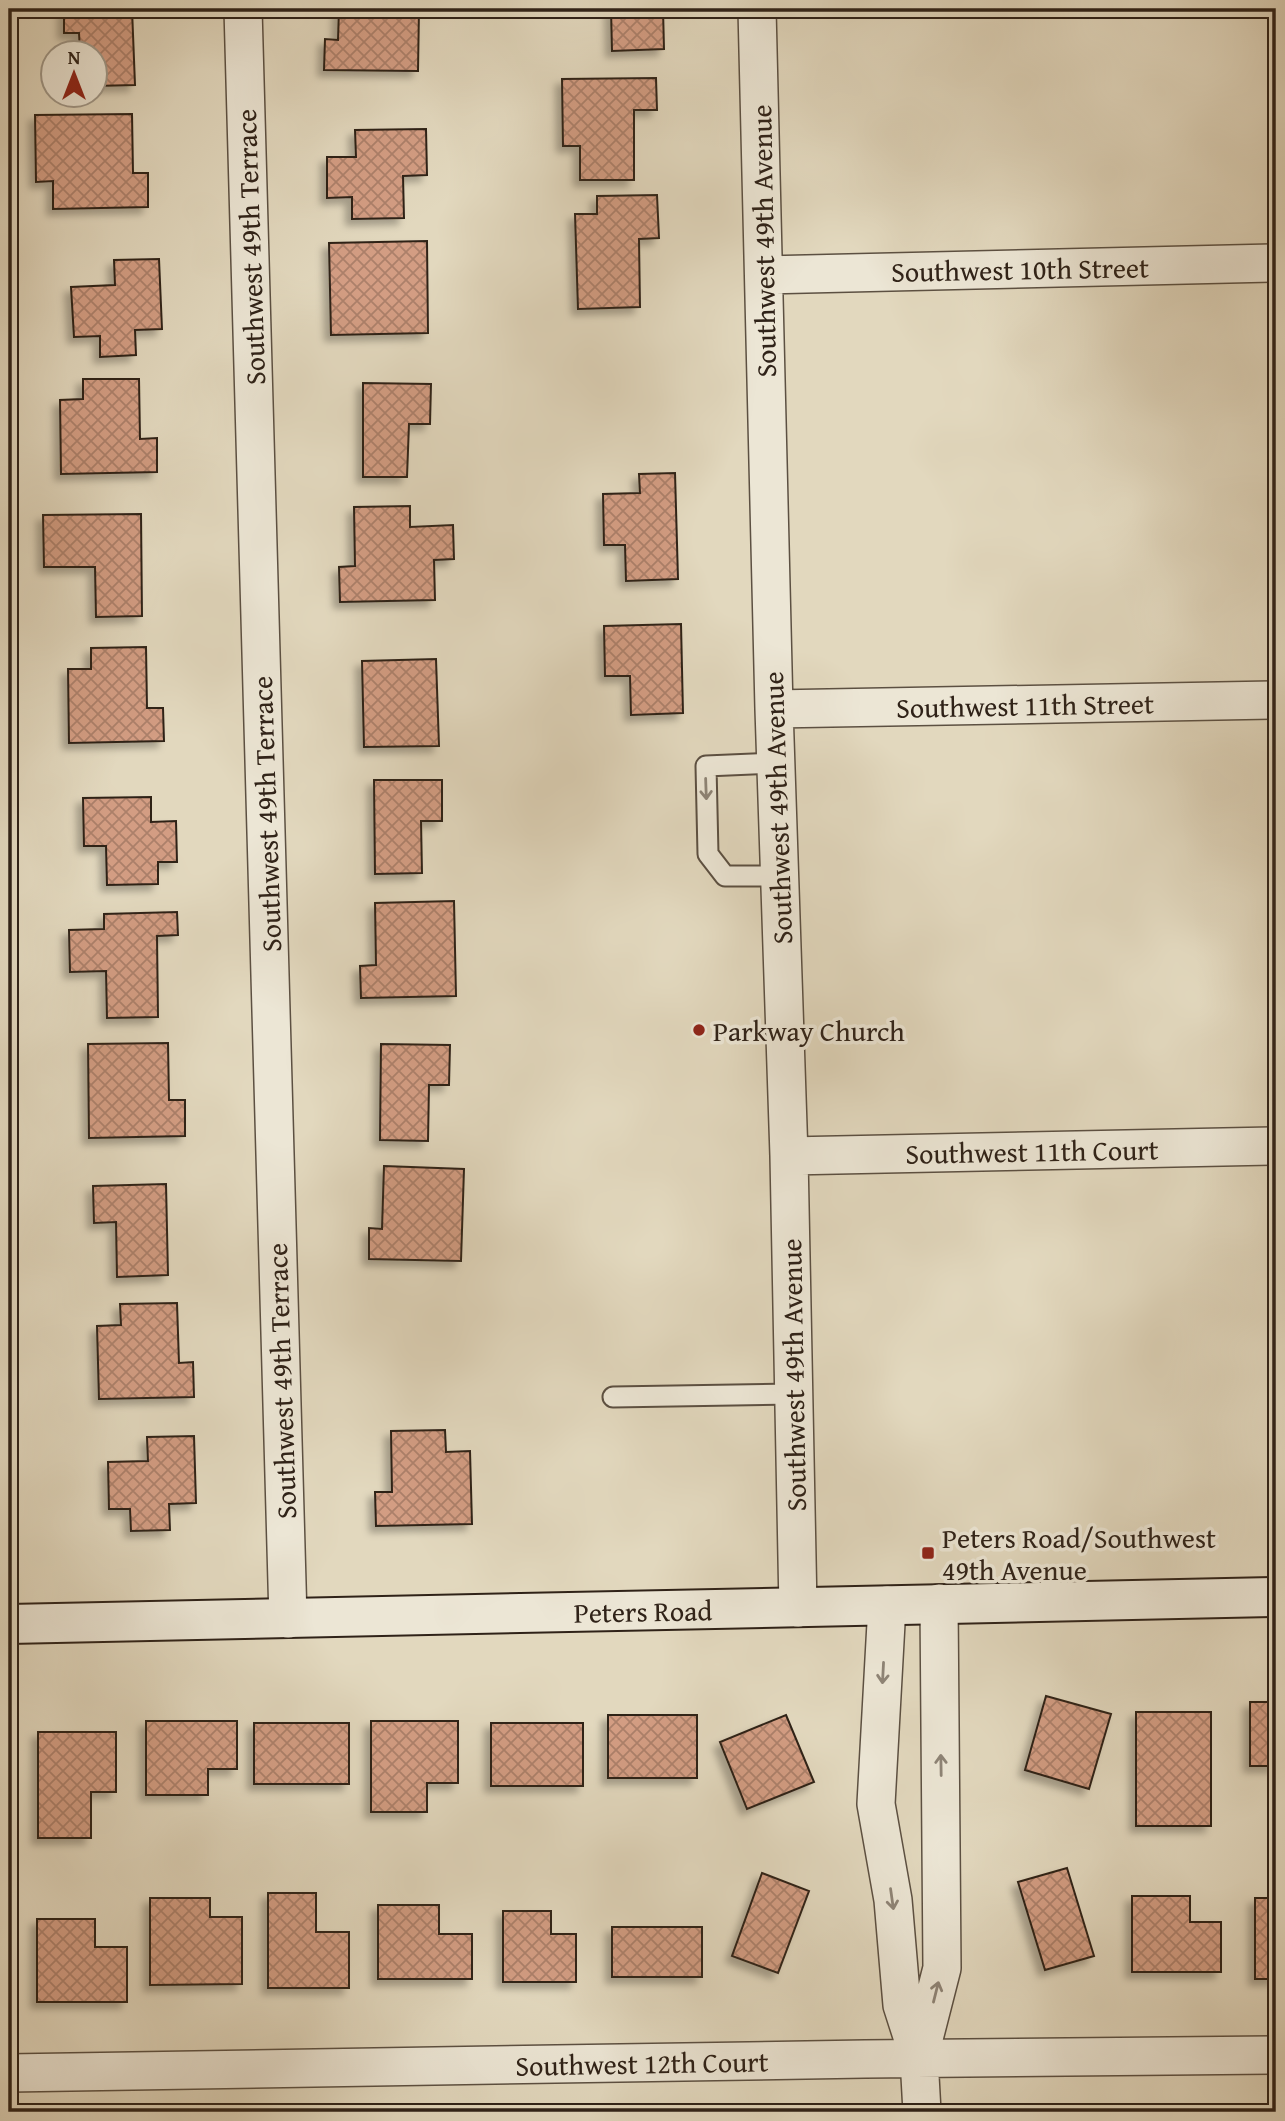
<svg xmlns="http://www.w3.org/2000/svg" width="1285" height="2121" viewBox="0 0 1285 2121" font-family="'Gentium Book Plus',serif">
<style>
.building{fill:url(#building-cross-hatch);stroke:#2f2218;stroke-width:2;filter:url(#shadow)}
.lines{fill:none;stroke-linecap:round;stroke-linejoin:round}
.lane-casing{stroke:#5c5042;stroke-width:23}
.street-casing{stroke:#5c5042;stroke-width:40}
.secondary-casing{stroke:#2f2218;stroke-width:42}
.lane{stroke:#ece6d5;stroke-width:19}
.street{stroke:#ece6d5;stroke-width:37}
.secondary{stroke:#ece6d5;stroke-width:38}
.oneway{stroke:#8e8476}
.poi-dot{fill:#8f2418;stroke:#ece6d5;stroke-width:2.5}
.labels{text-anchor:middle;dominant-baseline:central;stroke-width:7;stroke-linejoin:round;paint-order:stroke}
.street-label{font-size:28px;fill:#2f2218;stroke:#ece6d5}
.poi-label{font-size:28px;fill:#2f2218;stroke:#ece6d5;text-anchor:start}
</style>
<defs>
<pattern id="building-cross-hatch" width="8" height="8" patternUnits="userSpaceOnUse" patternTransform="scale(1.75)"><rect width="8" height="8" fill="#d39d83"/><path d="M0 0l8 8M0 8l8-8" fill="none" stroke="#ac806a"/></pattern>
<filter id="shadow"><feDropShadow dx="-6" dy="6" stdDeviation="3.5" flood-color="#0004"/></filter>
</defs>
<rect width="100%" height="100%" fill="#e2d8be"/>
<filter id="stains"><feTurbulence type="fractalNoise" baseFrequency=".00286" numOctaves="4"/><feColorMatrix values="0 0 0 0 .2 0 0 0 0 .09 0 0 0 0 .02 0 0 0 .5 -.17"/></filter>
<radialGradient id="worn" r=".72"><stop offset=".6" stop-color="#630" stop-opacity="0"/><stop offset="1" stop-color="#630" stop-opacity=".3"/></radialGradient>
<path class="building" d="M64 9H132L135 85 94 86V52H80L79 33H64Z
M339 9H419L418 71 324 70 325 39 338 40Z
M611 9H663L664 49 612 51Z
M656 78 657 110H634V180H580V146H563L562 79Z
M132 114 133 173H148V207L53 209V181L36 182 35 115Z
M426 129 427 175 403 176 404 218 352 219V197L327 198V157H356L355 130Z
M657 195 659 238 639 239 640 307 578 309 575 214H597V196Z
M427 241 428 333 331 335 329 243Z
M159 259 162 329 135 330 136 355 100 357V336L74 337 71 287 115 285 114 260Z
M83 379H139L140 439 157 438V472L61 474 60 400 83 399Z
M363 383 431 384 430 424H409L407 477H363Z
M675 473 678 579 626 581 625 545H604L603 494 640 493 639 474Z
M410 506V527L453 525 454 559 434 560 435 600 340 602 339 567 355 566 354 507Z
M141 514 142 616 96 617 95 567H44L43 515Z
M681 624 683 713 631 715 630 676H605L604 626Z
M146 647 147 708H163L164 741 69 743 68 669H91V648Z
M436 659 439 746 364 747 362 661Z
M374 780H442V821H421L422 873 375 874Z
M151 797V822L176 821 177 862H158V884L107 885 106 846H84L83 798Z
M454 901 456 996 361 998 360 966 376 965 375 903Z
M177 912 178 935 157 936 158 1017 107 1018 106 971 70 972 69 930 104 929V914Z
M168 1043 169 1100H185V1136L89 1138 88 1044Z
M381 1044 450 1045 449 1085H429L428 1141 380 1140Z
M384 1166 464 1169 461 1261 369 1259V1228L382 1229Z
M166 1184 168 1275 117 1277 116 1222 94 1223 93 1186Z
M177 1303 179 1363 193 1362 194 1397 99 1399 97 1326 121 1325 120 1304Z
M445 1430 446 1452 470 1451 472 1524 376 1526 375 1492H392L391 1431Z
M194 1436 196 1503 169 1504 170 1530 131 1531 130 1509H109L108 1462 148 1461 147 1437Z
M1046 1696 1111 1714 1089 1789 1025 1770Z
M1250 1702H1276V1766H1250Z
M1136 1712H1211V1826H1136Z
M608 1715H697V1778H608Z
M786 1715 814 1782 747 1809 720 1742Z
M146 1721H237V1769H208V1795H146Z
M371 1721H458V1783H427V1812H371Z
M254 1723H349V1784H254Z
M491 1723H583V1786H491Z
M38 1732H116V1792H91V1838H38Z
M1067 1868 1094 1956 1045 1970 1018 1882Z
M762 1873 809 1891 778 1973 732 1956Z
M268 1893H316V1932H349V1988H268Z
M1132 1896H1190V1922H1221V1972H1132Z
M150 1898H210V1917H242V1984L150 1985Z
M1255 1898H1276V1979H1255Z
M378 1905H439V1934H472V1979H378Z
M503 1911H551V1934H576V1982H503Z
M37 1919H95V1947H127V2002H37Z
M612 1927H702V1977H612Z"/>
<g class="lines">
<defs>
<path id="lane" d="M776 763 706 766 708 854 725 876H779
M613 1397 793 1394"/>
<path id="street" d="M243 9 288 1619
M757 9 774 709 789 1156 798 1608
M764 275 1276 263
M774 709 1276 700
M789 1156 1276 1146
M887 1605 876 1804 893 1900 902 2005 919 2058 922 2112
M919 2058 942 1968 939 1603
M9 2073 865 2059 1276 2055"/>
<path id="secondary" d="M9 1624 1276 1597"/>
</defs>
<use href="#lane" class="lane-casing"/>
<use href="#street" class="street-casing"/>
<use href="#secondary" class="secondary-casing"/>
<use href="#lane" class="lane"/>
<use href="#street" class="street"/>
<use href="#secondary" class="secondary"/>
</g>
<defs><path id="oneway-shaft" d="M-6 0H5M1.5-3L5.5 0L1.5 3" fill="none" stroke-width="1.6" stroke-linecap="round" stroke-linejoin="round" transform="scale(1.75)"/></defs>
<g class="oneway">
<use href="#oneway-shaft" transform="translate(706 789) rotate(88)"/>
<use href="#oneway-shaft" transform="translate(883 1673) rotate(93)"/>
<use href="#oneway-shaft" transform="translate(941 1765) rotate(-91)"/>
<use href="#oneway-shaft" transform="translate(892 1899) rotate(82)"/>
<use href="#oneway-shaft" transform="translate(936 1992) rotate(-76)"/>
</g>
<g class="poi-dot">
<circle cx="699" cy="1030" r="7"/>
<rect x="921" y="1546" width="14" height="14" rx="3.5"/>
</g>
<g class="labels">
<g class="street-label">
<text transform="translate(763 241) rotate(-91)">Southwest 49th Avenue</text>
<text transform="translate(250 247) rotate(-92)">Southwest 49th Terrace</text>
<text transform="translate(1020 269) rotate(-1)">Southwest 10th Street</text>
<text transform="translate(1025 705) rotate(-1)">Southwest 11th Street</text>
<text transform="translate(777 808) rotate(-92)">Southwest 49th Avenue</text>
<text transform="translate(266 814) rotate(-92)">Southwest 49th Terrace</text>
<text transform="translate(1032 1151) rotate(-1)">Southwest 11th Court</text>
<text transform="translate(793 1375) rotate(-91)">Southwest 49th Avenue</text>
<text transform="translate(281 1381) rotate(-92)">Southwest 49th Terrace</text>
<text transform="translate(643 1611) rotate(-1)">Peters Road</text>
<text transform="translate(642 2063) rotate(-1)">Southwest 12th Court</text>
</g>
<g class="poi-label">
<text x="713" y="1030">Parkway Church</text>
<text x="942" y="1537">Peters Road/Southwest<tspan x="942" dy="32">49th Avenue</tspan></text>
</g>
</g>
<rect width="1285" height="2121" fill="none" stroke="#e2d8be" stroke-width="35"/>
<rect x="10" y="10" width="1264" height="2100" fill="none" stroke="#2f2218" stroke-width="3.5"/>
<rect x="18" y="18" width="1250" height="2086" fill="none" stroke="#2f2218" stroke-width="2"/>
<g transform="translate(74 74)"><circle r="33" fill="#ece6d5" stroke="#a09889" stroke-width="2"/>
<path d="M0-5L12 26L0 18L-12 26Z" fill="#8f2418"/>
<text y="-10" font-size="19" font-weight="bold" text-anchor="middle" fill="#2f2218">N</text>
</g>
<rect width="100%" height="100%" filter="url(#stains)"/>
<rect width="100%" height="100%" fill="url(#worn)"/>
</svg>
